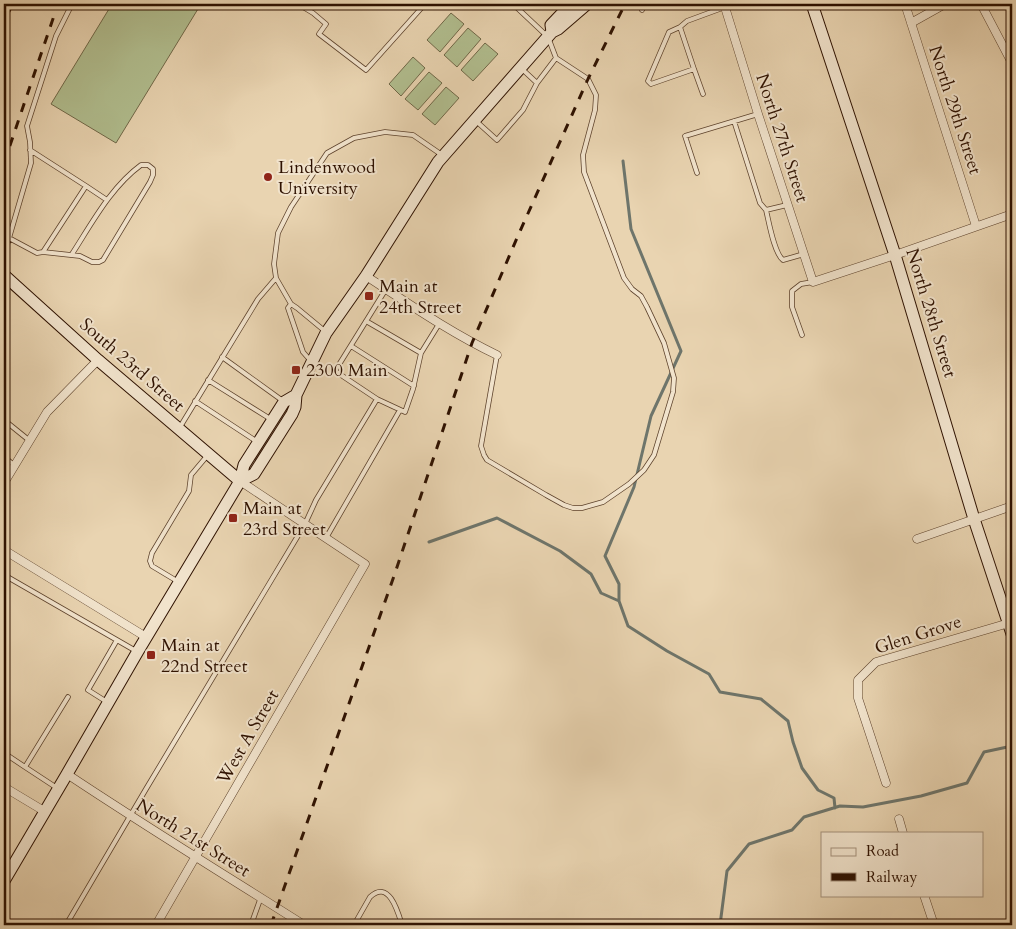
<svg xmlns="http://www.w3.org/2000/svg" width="1016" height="929" viewBox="0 0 1016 929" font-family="Cardo,serif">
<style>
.grass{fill:#b1be8f;stroke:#706848}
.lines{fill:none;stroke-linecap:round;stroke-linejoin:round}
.stream{stroke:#6e756b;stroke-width:3}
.lane-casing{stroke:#5d422c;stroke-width:5.5}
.street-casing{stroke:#5d422c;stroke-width:9}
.secondary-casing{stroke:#2e1100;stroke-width:13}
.lane{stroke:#f1e3cc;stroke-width:4}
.street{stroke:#f1e3cc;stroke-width:8}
.secondary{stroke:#f1e3cc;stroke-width:11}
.rail{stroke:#2e1100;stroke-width:3;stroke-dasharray:9 9;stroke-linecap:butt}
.poi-dot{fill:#8f2418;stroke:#f1e3cc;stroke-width:2}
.labels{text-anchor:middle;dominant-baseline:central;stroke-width:4;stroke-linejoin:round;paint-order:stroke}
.street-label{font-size:18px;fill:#2e1100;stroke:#f1e3cc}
.poi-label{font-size:18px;fill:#2e1100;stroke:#f1e3cc;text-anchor:start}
</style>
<rect width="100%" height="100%" fill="#e9d4b1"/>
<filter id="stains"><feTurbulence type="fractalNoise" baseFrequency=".004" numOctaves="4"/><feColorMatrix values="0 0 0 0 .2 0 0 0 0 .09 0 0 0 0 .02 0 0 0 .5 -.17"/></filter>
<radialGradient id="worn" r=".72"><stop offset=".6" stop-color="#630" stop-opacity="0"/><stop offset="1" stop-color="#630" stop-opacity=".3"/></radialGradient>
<path class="grass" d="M112 4H201L116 143 51 104Z
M451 13 464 24 440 52 427 40Z
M468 28 481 39 457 67 444 55Z
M485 43 498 54 473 81 461 70Z
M413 57 425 68 401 96 389 84Z
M429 72 442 83 418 110 405 99Z
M446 87 459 98 435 125 422 114Z"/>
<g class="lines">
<path class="stream" d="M429 542 497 518 560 551 591 574 601 593 619 601 628 626 667 651 709 674 720 692 761 699 788 721 793 742 802 768 818 790 834 798 835 808
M619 601V584L605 556 634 487 651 416 681 351 631 229 623 161
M720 925 727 871 749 844 792 830 804 817 840 806 863 807 921 796 967 783 984 752 1012 746"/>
<defs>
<path id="lane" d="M298 4 313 13 326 24 319 34 366 70 425 4
M642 10 645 4
M680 27 694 69
M522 69 537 83
M703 94 694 69 651 84 648 81 669 32 680 27 687 21 725 7
M476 121 497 140 523 110 537 83 556 58 548 37 513 4
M734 121 760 203 766 210 787 205
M697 173 685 136 758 114
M86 186 107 200
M766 210C769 222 774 253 783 260L804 254
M9 238 37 253 43 252 86 186 30 150
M4 251 7 245 31 163 30 142 27 126 56 36 72 4
M43 252 80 256 92 262H99L103 260 150 182 153 175V169L148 165H141C111 187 92 223 72 254
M291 304 288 308 303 352 310 360
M366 321 421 353
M326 332 297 308 291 304 276 278 274 264 278 233 291 207 327 153 354 138 385 132 413 135 442 155
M802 335 792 307V291L801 284 813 282
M351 346 414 386
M497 355 481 446 484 455 487 460 546 495 564 505 573 508H582L603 502 629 484 644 470 654 455 673 392 674 378 664 343 647 307 641 296 632 289 624 278 584 172 583 155 595 110 596 95 588 79 556 58
M222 357 283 401
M4 361 5 368 4 371
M208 380 272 420
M377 399 335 371 386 289
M195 401 256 441
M4 420 30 441
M180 427 258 299 276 278
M4 457 14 465
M326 538 400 410
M4 575 136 651
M177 581 152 566 150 561 152 553 189 491 191 475 207 456
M107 702 88 690 117 640
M4 753 25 767
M57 788 25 767 68 697
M66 925 146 789 305 524 316 500 377 399 405 412 413 389 421 353 439 324
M251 925 261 897
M354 925 370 897C389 879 398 912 402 925"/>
<path id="street" d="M724 4 758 114 813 282 895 255 1012 214
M905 4 976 226
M981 4 1012 63
M911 23 945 4
M366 276C409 304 451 333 497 355
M4 483 47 412 98 360
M917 539 1012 506
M4 550 146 637
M67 774C145 826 225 875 304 925
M886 783 858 698V680L876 662 1009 623
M4 787 44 811
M899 819 903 833
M924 895 934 925
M156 925 365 564 240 481"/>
<path id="secondary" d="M812 4 895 255 974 519 1012 634
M4 10 7 4
M552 32 551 25 571 4
M4 275 98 360 240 481
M240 481 254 474 280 433 292 414 295 407 296 395 326 333 366 276 438 162 552 32 558 29 587 4
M4 881 67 774 138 651 240 481 244 465 284 402 296 395"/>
</defs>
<use href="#lane" class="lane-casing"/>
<use href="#street" class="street-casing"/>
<use href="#secondary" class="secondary-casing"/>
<use href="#lane" class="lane"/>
<use href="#street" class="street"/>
<use href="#secondary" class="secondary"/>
<path class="rail" d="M4 163 58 4
M271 925 394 576 472 343 517 238 588 79 625 4"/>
</g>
<g class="poi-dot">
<circle cx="268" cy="177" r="5"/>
<rect x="364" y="291" width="10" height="10" rx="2.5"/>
<rect x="291" y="365" width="10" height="10" rx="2.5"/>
<rect x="228" y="513" width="10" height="10" rx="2.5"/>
<rect x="146" y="650" width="10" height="10" rx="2.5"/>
</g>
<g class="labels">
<g class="street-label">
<text transform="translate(955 110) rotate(72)">North 29th Street</text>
<text transform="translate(782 138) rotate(72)">North 27th Street</text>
<text transform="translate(931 313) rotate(73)">North 28th Street</text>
<text transform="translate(132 365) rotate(41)">South 23rd Street</text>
<text transform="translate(918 635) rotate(-18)">Glen Grove</text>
<text transform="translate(248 737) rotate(-60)">West A Street</text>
<text transform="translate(193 838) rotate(32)">North 21st Street</text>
</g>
<g class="poi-label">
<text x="278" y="167">Lindenwood<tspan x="278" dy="21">University</tspan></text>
<text x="379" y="286">Main at<tspan x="379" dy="21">24th Street</tspan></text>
<text x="306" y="370">2300 Main</text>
<text x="243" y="508">Main at<tspan x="243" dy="21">23rd Street</tspan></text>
<text x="161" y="645">Main at<tspan x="161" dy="21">22nd Street</tspan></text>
</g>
</g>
<rect width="1016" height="929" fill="none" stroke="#e9d4b1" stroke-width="20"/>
<rect x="5" y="5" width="1006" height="919" fill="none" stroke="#2e1100" stroke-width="2.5"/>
<rect x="10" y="10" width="996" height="909" fill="none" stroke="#2e1100"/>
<rect x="821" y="832" width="162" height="65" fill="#f1e3cc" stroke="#a38f7a"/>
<rect x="831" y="848" width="25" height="8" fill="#f1e3cc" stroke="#a38f7a"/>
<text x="866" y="856" font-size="15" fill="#2e1100">Road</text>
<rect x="831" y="873" width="25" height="8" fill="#2e1100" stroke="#a38f7a"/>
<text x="866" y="882" font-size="15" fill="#2e1100">Railway</text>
<rect width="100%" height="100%" filter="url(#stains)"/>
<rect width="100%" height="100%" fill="url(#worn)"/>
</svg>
